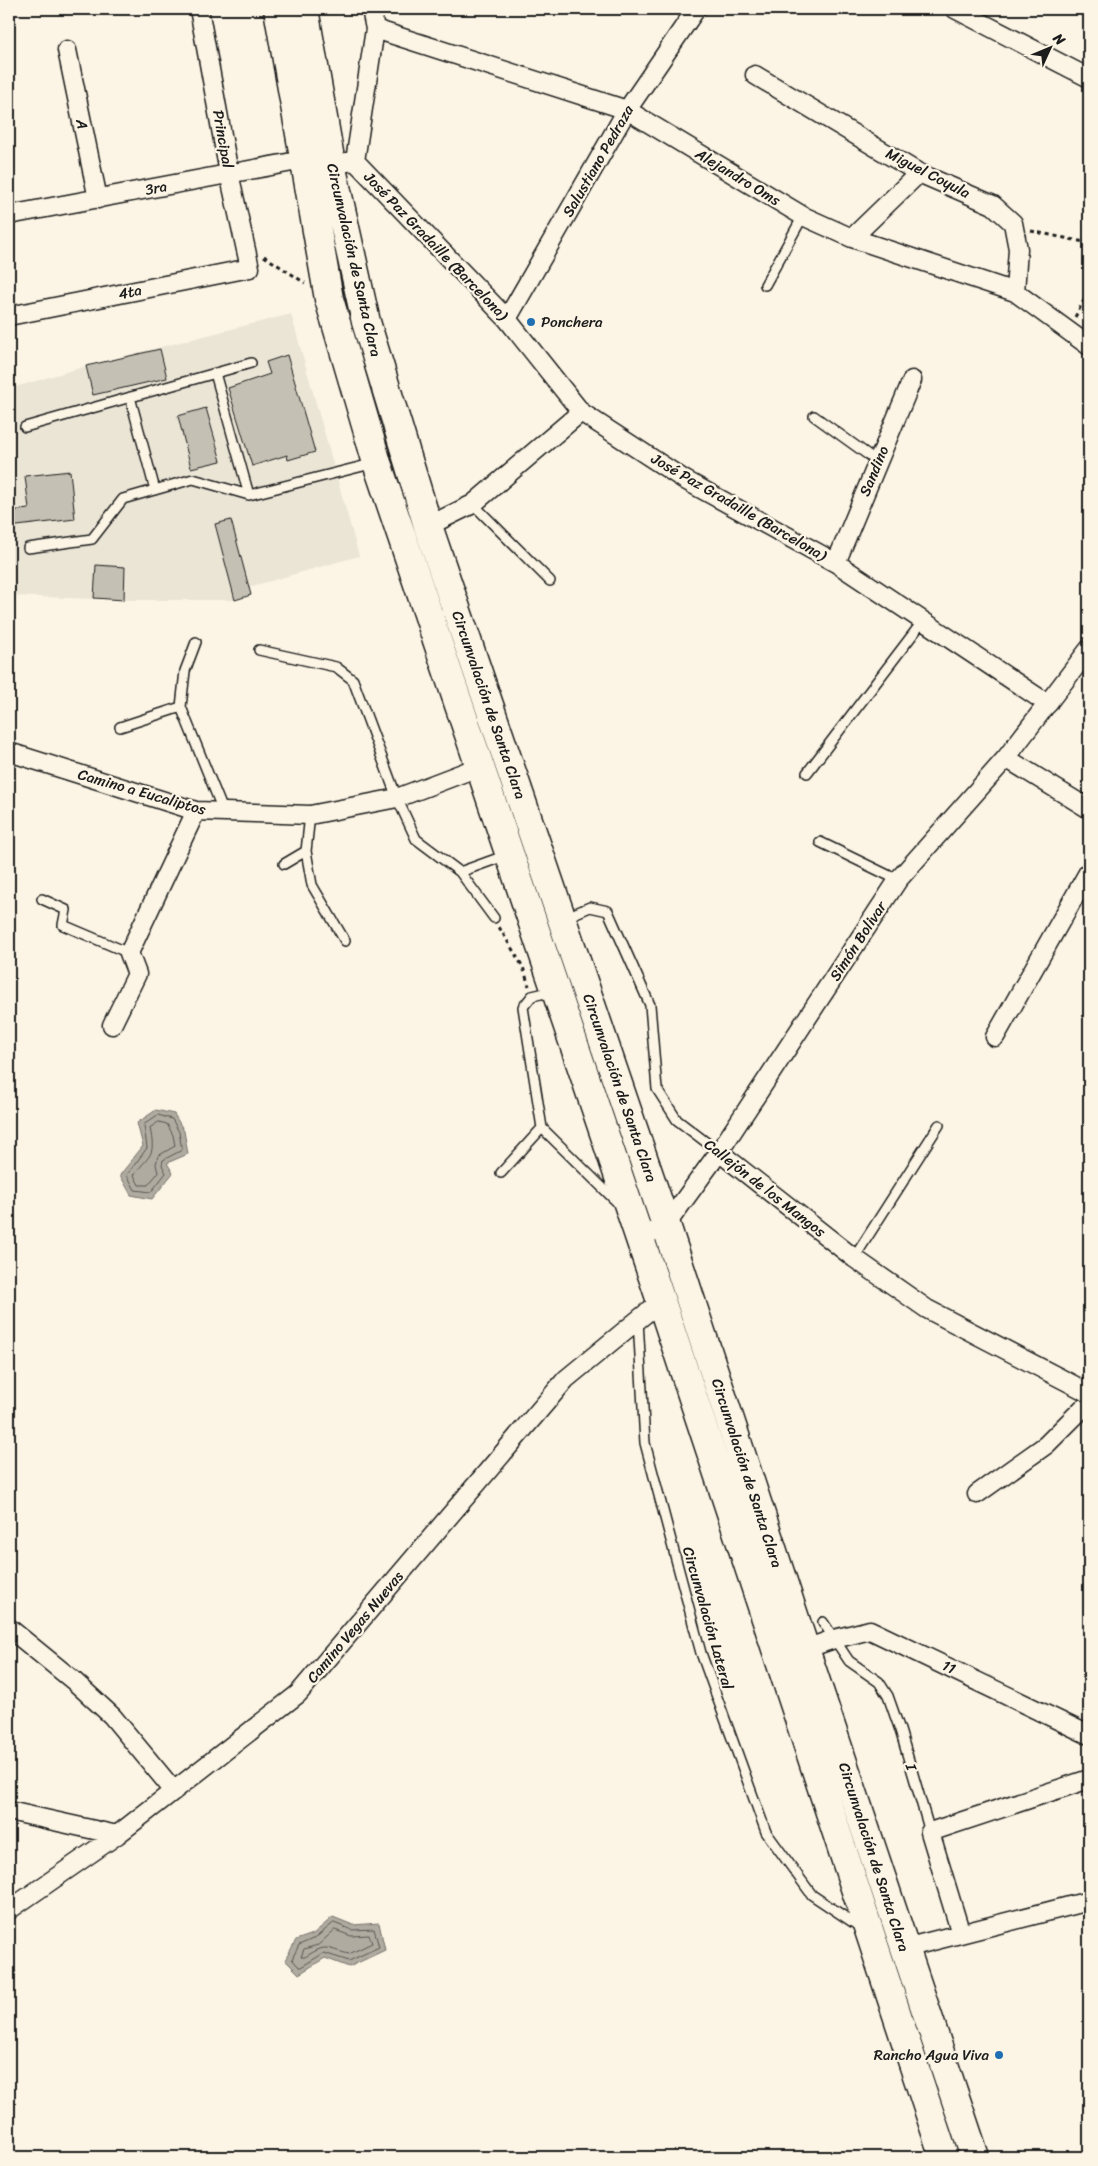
<svg xmlns="http://www.w3.org/2000/svg" width="1098" height="2166" viewBox="0 0 1098 2166" font-family="Sriracha,sans-serif">
<style>
.built{fill:#ebe5d6}
.water{fill:#b0aba1;stroke:#75726c}
.lines{fill:none;stroke-linecap:round;stroke-linejoin:round}
.shore{stroke:#575551;stroke-width:1}
.building{fill:#c4c0b3;stroke:#1c1c1c}
.lane-casing{stroke:#1c1c1c;stroke-width:12}
.street-casing{stroke:#1c1c1c;stroke-width:21}
.highway-casing{stroke:#1c1c1c;stroke-width:31}
.path{stroke:#1c1c1c;stroke-width:3;stroke-dasharray:4 4;stroke-linecap:butt}
.lane{stroke:#fcf5e5;stroke-width:9}
.street{stroke:#fcf5e5;stroke-width:18}
.highway{stroke:#fcf5e5;stroke-width:28}
.poi-dot{fill:#1f6fb2;stroke:#fcf5e5;stroke-width:2}
.labels{text-anchor:middle;dominant-baseline:central;stroke-width:4.5;stroke-linejoin:round;paint-order:stroke}
.street-label{font-size:15px;fill:#1c1c1c;stroke:#fcf5e5}
.poi-label{font-size:15px;fill:#1c1c1c;stroke:#fcf5e5;text-anchor:start}
</style>
<rect width="100%" height="100%" fill="#fcf5e5"/>
<filter id="ink" filterUnits="userSpaceOnUse"><feTurbulence type="fractalNoise" baseFrequency=".02" numOctaves="2"/><feDisplacementMap in="SourceGraphic" scale="10" xChannelSelector="R" yChannelSelector="G"/><feConvolveMatrix kernelMatrix="1 2 1 2 8 2 1 2 1" color-interpolation-filters="sRGB"/></filter>
<g filter="url(#ink)">
<path class="built" d="M291 314 359 556 249 587 251 595 235 600H124L9 596V389L86 366Z"/>
<path class="water" d="M156 1110 174 1114 184 1131 188 1154 167 1163 173 1173 152 1199 131 1195 120 1175 143 1146 137 1123Z
M333 1917 353 1925 379 1923 385 1950 349 1967 325 1958 299 1974 285 1960 296 1940 313 1934Z"/>
<g class="lines">
<path class="shore" d="M158 1115 172 1119 179 1132 182 1150 163 1160 162 1165 166 1173 151 1192 135 1190 127 1175 147 1148 144 1125Z
M159 1122 167 1124 173 1135 175 1146 158 1156 156 1164 158 1173 148 1185H139L134 1175C150 1153 156 1158 150 1128Z
M334 1923 352 1930 374 1929 379 1947 349 1961 324 1953 301 1967H299L292 1959 299 1945 315 1938Z
M335 1930 351 1936 369 1935 372 1943 349 1954C323 1948 328 1943 305 1957H301L304 1949 318 1945Z"/>
</g>
<path class="building" d="M160 349 167 378 93 395 86 366Z
M287 355 315 452 288 460 287 455 252 466 228 388 270 374 266 362Z
M206 408 221 461 191 468 178 416Z
M70 471 75 519 9 527V511L29 509 25 476Z
M231 520 251 595 235 600 215 524Z
M96 565 125 567 124 600 94 598Z"/>
<g class="lines">
<defs>
<path id="lane" d="M765 285 803 216
M215 373 249 495
M130 397 155 490
M814 416 878 462
M25 427 251 363
M473 504 550 581
M28 548 92 539 123 499 193 479 249 495 375 463
M196 642 185 671 181 707 224 813
M259 650 336 667 353 680 397 798 416 839 460 872 494 918
M120 727 181 707
M807 773 923 621
M820 842 898 880
M306 851 312 885 345 941
M284 864 306 851 310 815
M460 872 507 855
M42 899 66 910 63 925 129 953
M564 918 590 907 608 911 650 1005 657 1089 677 1120 719 1152
M554 991 532 996 523 1007 542 1128 619 1204
M501 1173 542 1128
M854 1258 939 1125
M638 1320 645 1443 701 1653 766 1832 812 1895 860 1927
M823 1622 849 1661 879 1682 888 1696 900 1730 930 1832"/>
<path id="street" d="M955 9 1089 78
M375 29 627 110 803 216 852 238 1015 292 1089 346
M67 50 98 199
M755 75 919 173 993 205 1013 223 1018 249 1015 292
M355 161 375 29 371 9
M331 164 355 161 507 319 581 412 685 480 836 563 1048 704
M9 215 303 160
M852 238 919 173
M9 316 250 268 229 173 199 9
M507 319 627 110 696 9
M428 526 473 504 581 412
M836 563 912 380
M9 752 196 811 310 815 397 798 481 766
M1006 758 1089 809
M112 1025 137 974 129 953 196 811
M995 1037 1089 871
M719 1152 854 1258 927 1309 1089 1393
M640 1238 666 1225 719 1152 898 880 1006 758 1089 649
M977 1494 1046 1445 1082 1409 1089 1406
M9 1628 74 1681 112 1716 174 1791
M805 1649 834 1639 870 1630 1089 1735
M9 1811 117 1835
M9 1910 117 1835 298 1694 566 1379 661 1301
M961 1934 930 1832 1089 1779
M905 1948 1089 1901"/>
<path id="highway" d="M278 9 329 299 377 463 661 1301 944 2157
M304 9 331 164 366 322 428 526 666 1225 805 1649 975 2157"/>
</defs>
<use href="#lane" class="lane-casing"/>
<use href="#street" class="street-casing"/>
<use href="#highway" class="highway-casing"/>
<path class="path" d="M1031 231 1089 243
M264 256 305 283
M1075 317 1089 291
M499 927 523 967 529 986"/>
<use href="#lane" class="lane"/>
<use href="#street" class="street"/>
<use href="#highway" class="highway"/>
</g>
</g>
<g class="poi-dot">
<circle cx="531" cy="322" r="5"/>
<circle cx="999" cy="2055" r="5"/>
</g>
<g class="labels">
<g class="street-label">
<text transform="translate(82 124) rotate(78)">A</text>
<text transform="translate(223 139) rotate(80)">Principal</text>
<text transform="translate(598 161) rotate(-60)">Salustiano Pedraza</text>
<text transform="translate(928 173) rotate(27)">Miguel Coyula</text>
<text transform="translate(738 177) rotate(31)">Alejandro Oms</text>
<text transform="translate(156 188) rotate(-11)">3ra</text>
<text transform="translate(436 246) rotate(46)">José Paz Gradaille (Barcelona)</text>
<text transform="translate(354 260) rotate(77)">Circunvalación de Santa Clara</text>
<text transform="translate(130 292) rotate(-11)">4ta</text>
<text transform="translate(874 471) rotate(-67)">Sandino</text>
<text transform="translate(739 507) rotate(30)">José Paz Gradaille (Barcelona)</text>
<text transform="translate(489 705) rotate(71)">Circunvalación de Santa Clara</text>
<text transform="translate(142 792) rotate(16)">Camino a Eucaliptos</text>
<text transform="translate(858 941) rotate(-57)">Simón Bolivar</text>
<text transform="translate(620 1088) rotate(71)">Circunvalación de Santa Clara</text>
<text transform="translate(765 1188) rotate(38)">Callejón de los Mangos</text>
<text transform="translate(747 1473) rotate(72)">Circunvalación de Santa Clara</text>
<text transform="translate(708 1618) rotate(74)">Circunvalación Lateral</text>
<text transform="translate(355 1627) rotate(-50)">Camino Vegas Nuevas</text>
<text transform="translate(949 1667) rotate(26)">11</text>
<text transform="translate(911 1767) rotate(74)">I</text>
<text transform="translate(874 1857) rotate(72)">Circunvalación de Santa Clara</text>
</g>
<g class="poi-label">
<text x="541" y="322">Ponchera</text>
<text x="989" y="2055" text-anchor="end">Rancho Agua Viva</text>
</g>
</g>
<rect width="1098" height="2166" fill="none" stroke="#fcf5e5" stroke-width="30"/>
<rect x="15" y="15" width="1068" height="2136" fill="none" stroke="#1c1c1c" stroke-width="2" filter="url(#ink)"/>
<g transform="translate(1050 48) rotate(46)" stroke="#fcf5e5" stroke-width="4" paint-order="stroke">
<path d="M0-4L9 19L0 12L-9 19Z" fill="#1c1c1c"/>
<text y="-8" font-size="14" font-weight="bold" text-anchor="middle" fill="#1c1c1c">N</text>
</g>
</svg>
